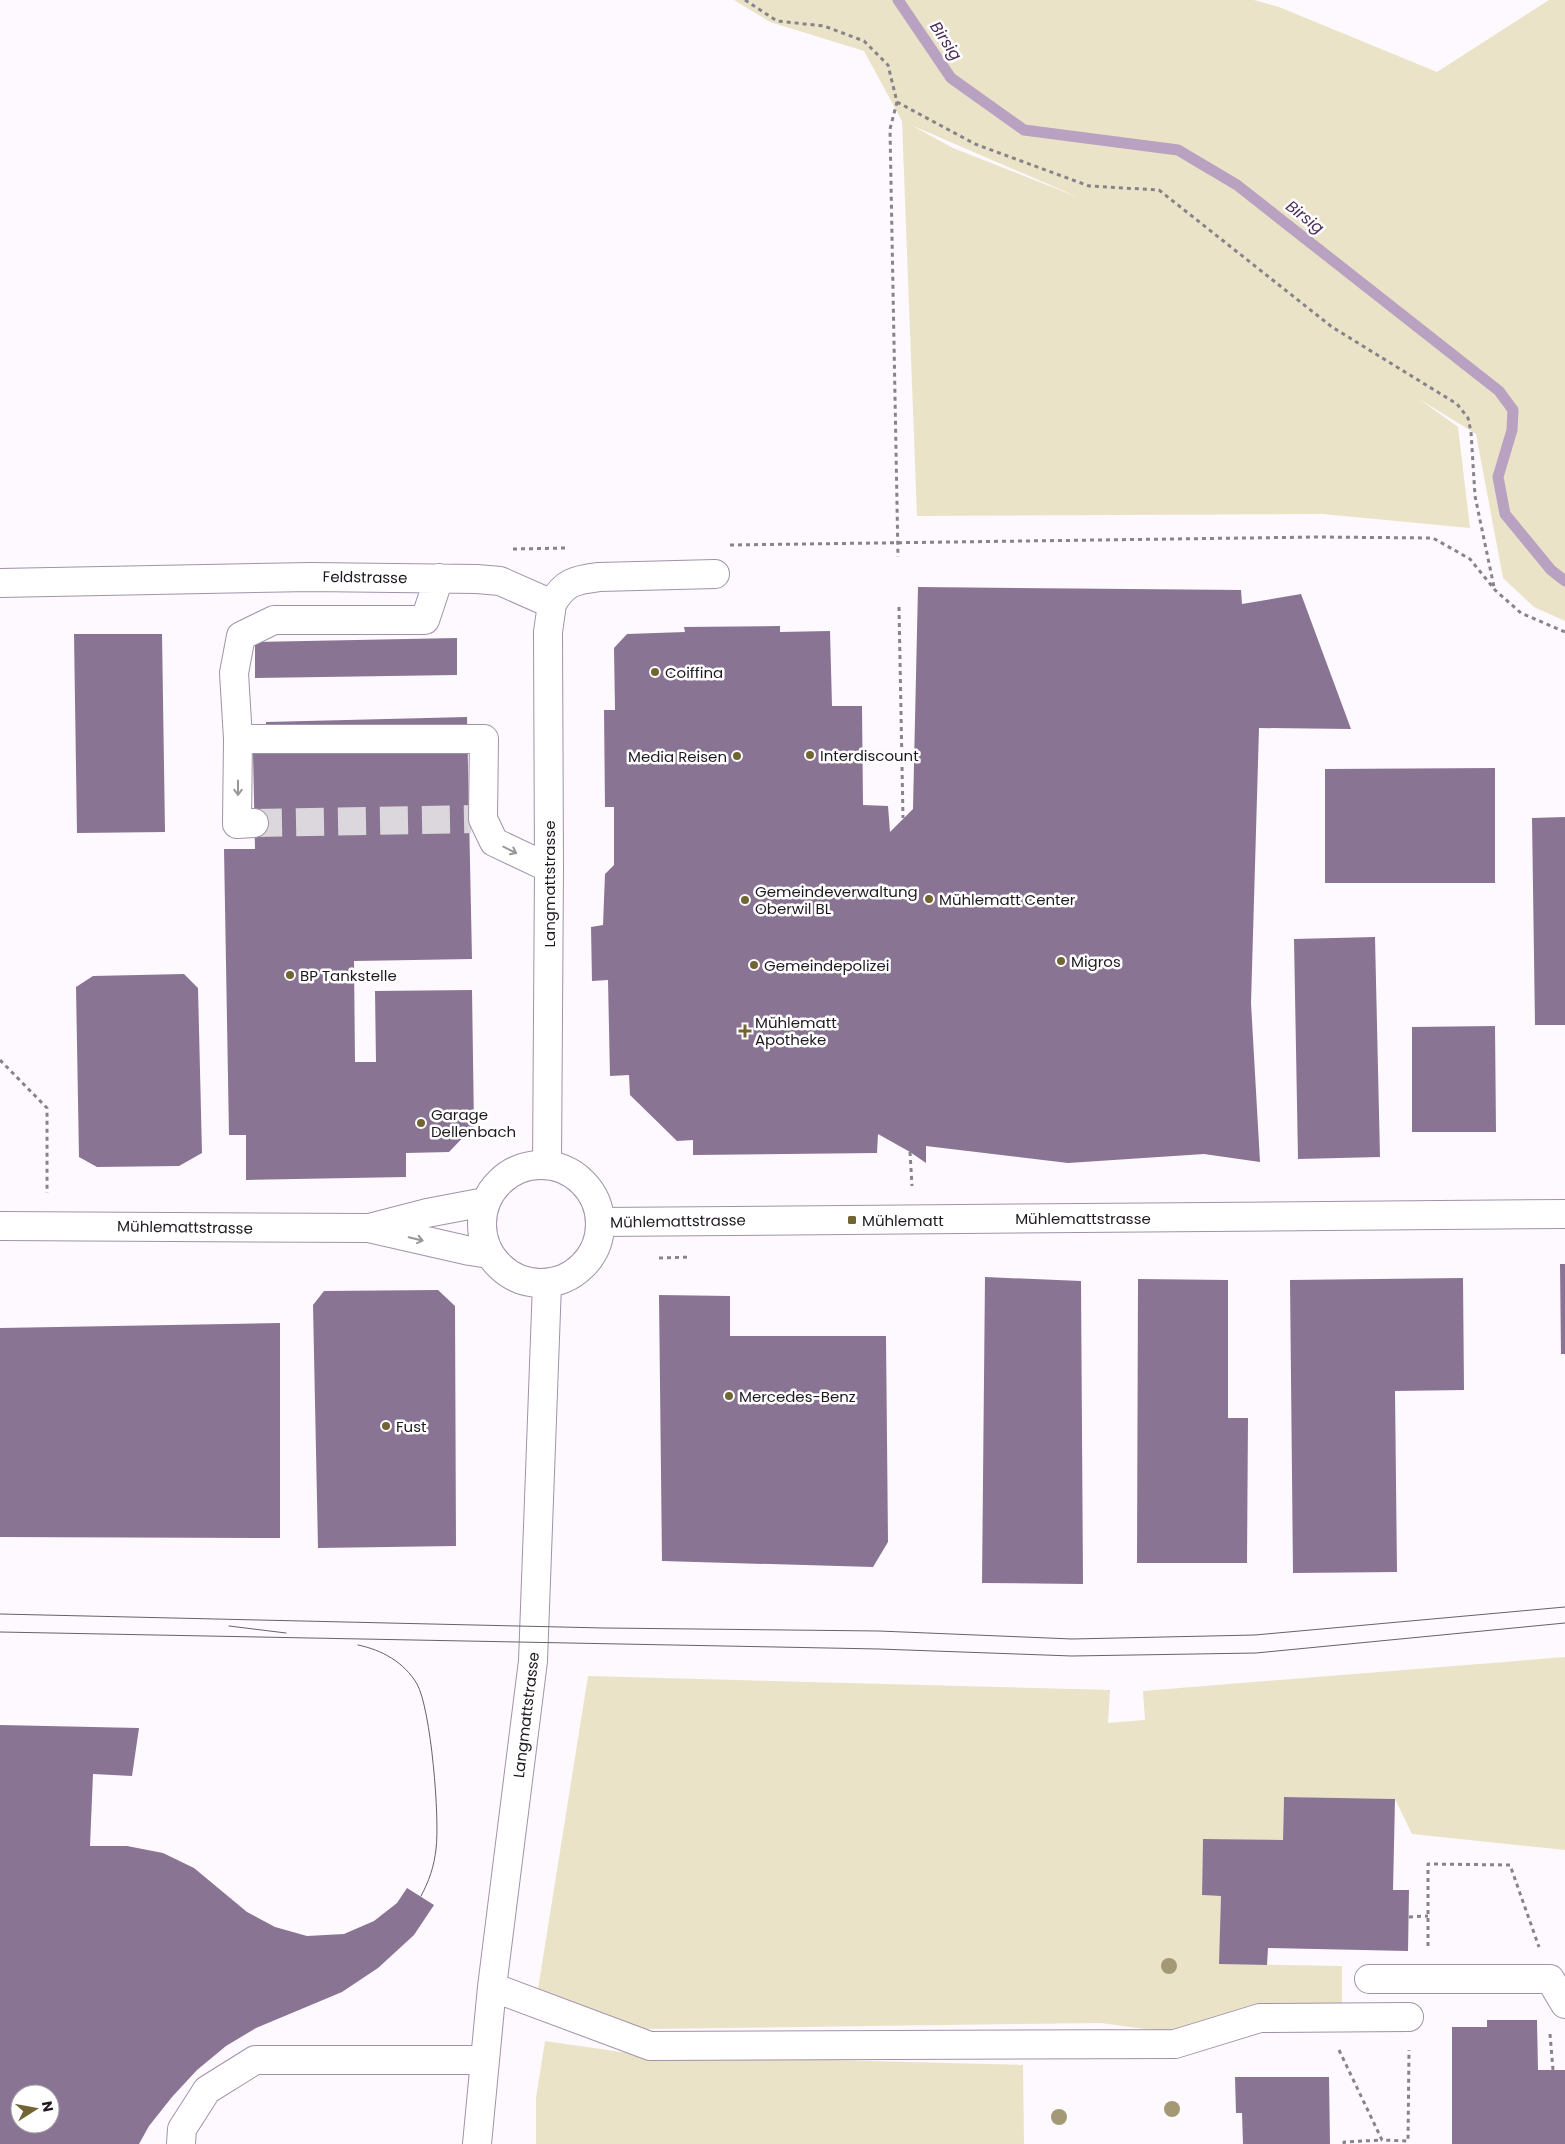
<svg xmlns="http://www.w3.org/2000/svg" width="1565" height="2144" viewBox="0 0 1565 2144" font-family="Poppins,sans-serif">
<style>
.green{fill:#eae3c8;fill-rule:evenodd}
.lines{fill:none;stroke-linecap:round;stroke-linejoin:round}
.stream{stroke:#b8a1c1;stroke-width:11}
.building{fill:#8a7493;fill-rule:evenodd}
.minor-tunnel{stroke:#dcd7dd;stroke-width:28;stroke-dasharray:28 14;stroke-linecap:butt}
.minor-casing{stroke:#a292a9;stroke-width:30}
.major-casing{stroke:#a292a9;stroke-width:30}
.path{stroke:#88838a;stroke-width:3;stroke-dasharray:4 4;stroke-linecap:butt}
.minor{stroke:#fff;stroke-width:28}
.major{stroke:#fff;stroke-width:28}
.tram{stroke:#676169;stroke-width:1}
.tree{fill:#a39974}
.oneway{stroke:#9a979b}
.poi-dot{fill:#726532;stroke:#fff;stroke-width:2}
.labels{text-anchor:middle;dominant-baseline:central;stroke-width:5;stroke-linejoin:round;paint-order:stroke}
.street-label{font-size:15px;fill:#1f1821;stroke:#fff}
.poi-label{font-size:15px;fill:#1f1821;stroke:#fff;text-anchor:start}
.water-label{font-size:16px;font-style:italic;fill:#4c2c58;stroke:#fff}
</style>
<rect width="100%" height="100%" fill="#fdf9fe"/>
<path class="green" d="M734 0H1254L1279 7 1437 72 1549 0H1565V621L1534 607 1503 578 1476 434 1419 399 1458 427 1470 528 1322 514 917 516 902 121 864 51 770 22ZM911 125 1080 198 953 148Z
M1565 1657V1850L1412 1834 1395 1799 1284 1797 1283 1840 1203 1839 1202 1895 1221 1896 1220 1964 1342 1966V2008L1180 2034 1101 2023 644 2029 538 1989 588 1676 1110 1690 1108 1723 1145 1720 1143 1691Z
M545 2041 642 2055 1023 2065 1024 2144H536V2098Z"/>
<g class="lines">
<path class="stream" d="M898 0 951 78 1024 130 1178 150 1237 185 1499 391 1513 410 1512 430 1498 477 1505 514 1551 570 1565 581"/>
</g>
<path class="building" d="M918 587 1241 590 1242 604 1301 594 1351 729 1259 728 1251 1003 1260 1162 1204 1154 1068 1163 926 1146V1163L910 1152 878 1134 877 1153 693 1155V1140L677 1141 630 1095 629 1075 610 1076 608 980 592 981 591 927 603 925 605 874 614 865V807H605L604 710H615L614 648 627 634 685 632 684 627 780 626V632L830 631 832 706H862L863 805 888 806 890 832 913 809Z
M74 634H162L165 832 77 833Z
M457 638V675L255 678V642Z
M467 717 472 959 354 961 355 1062H376L375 991 472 990 474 1126 449 1152 406 1153V1177L246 1180V1135H229L224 849H255L253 753H267L266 722Z
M1495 768V883H1325V769Z
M1565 817V1025H1535L1532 818Z
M1375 937 1380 1157 1298 1159 1294 939Z
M184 974 198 988 202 1153 179 1166 97 1167 79 1157 76 987 93 976Z
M1495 1026 1496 1132H1412V1027Z
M1560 1264H1565V1354H1561Z
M985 1277 1081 1281 1083 1584 982 1583Z
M1463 1278 1464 1390 1395 1391 1397 1572 1293 1573 1290 1280Z
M1138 1279 1228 1280V1418H1248L1247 1563H1137Z
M438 1290 455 1306 456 1546 318 1548 313 1305 324 1291Z
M659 1295 730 1296V1336H886L888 1542 873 1567 662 1561Z
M280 1323V1538L0 1537V1328Z
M0 1725 139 1728 132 1776 93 1774 90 1846H127L163 1853 194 1868 247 1912 275 1927 307 1936 344 1934 374 1921 397 1903 407 1888 434 1905 414 1935 378 1968 342 1992 256 2028 226 2046 197 2070 172 2097 149 2126 139 2144H0ZM20 2094H50V2124H20Z
M1284 1797 1395 1799 1393 1890H1409L1408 1951 1268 1948 1267 1965 1219 1964 1221 1896 1202 1895 1203 1839 1283 1840Z
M1487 2020H1537L1538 2070H1565V2144H1452V2027H1487Z
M1235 2077H1329L1330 2144H1243L1242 2113H1236Z"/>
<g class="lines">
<path class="minor-tunnel" d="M254 823 471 819"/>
<defs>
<path id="minor" d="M439 578 425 620H274L241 636 234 673 238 739H484L483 819 494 842 549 868
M0 583 311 577 477 579 500 581 552 604C564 582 575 580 599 577L715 574
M238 739 237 824 254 823
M547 1165 549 868 548 632 552 604
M1369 1979H1550L1565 2004
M492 1987 650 2046 1175 2044 1260 2018 1409 2017
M181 2144 182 2129 207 2090 255 2060H484
M477 2144 492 1987 533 1661 547 1284"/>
<path id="major" d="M482 1224a59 59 0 1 1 118 0a59 59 0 1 1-118 0Z
M600 1222 1565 1214
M0 1226 369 1228 470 1251 489 1254
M373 1227 427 1213 485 1202"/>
</defs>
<use href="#minor" class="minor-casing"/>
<use href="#major" class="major-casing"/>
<path class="path" d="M745 0 777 21 824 26 864 41 888 65 897 102 890 129 898 557
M897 102 975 144 1089 186 1159 190 1332 327 1457 404 1468 418 1471 432 1475 496 1494 587
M730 545 1319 537 1433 538 1470 559 1495 590 1521 613 1565 632
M513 549 567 548
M899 607 903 818
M0 1060 47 1108V1193
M910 1152 912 1186
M659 1258 691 1257
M1409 1917 1428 1916
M1428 1946V1864L1510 1865 1539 1947
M1550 2034 1553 2070
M1339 2050 1382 2140 1408 2141 1409 2050
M1344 2144V2142L1382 2140"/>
<use href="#minor" class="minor"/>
<use href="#major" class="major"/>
<path class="tram" d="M0 1614 604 1628 879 1631 1072 1639 1255 1635 1565 1607
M229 1626 286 1633
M0 1632 879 1649 1072 1656 1256 1653 1565 1623
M358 1645C382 1650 404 1662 417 1684 431 1709 440 1819 436 1849 434 1867 429 1881 421 1896"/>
</g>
<g class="tree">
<circle cx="1169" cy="1966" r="8"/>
<circle cx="1172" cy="2109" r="8"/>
<circle cx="1059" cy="2117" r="8"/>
</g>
<defs><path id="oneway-shaft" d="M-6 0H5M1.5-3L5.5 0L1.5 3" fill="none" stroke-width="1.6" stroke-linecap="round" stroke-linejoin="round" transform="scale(1.25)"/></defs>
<g class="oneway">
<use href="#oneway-shaft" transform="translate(238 788) rotate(90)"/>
<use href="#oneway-shaft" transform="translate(510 850) rotate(26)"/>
<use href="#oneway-shaft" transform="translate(416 1239) rotate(13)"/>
</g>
<g class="poi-dot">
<circle cx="655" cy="672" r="5"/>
<circle cx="810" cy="755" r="5"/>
<circle cx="737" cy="756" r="5"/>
<circle cx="929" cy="899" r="5"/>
<circle cx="745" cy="900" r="5"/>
<circle cx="1061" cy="961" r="5"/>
<circle cx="754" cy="965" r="5"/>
<circle cx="290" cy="975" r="5"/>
<path d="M742.5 1023.5h5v5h5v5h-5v5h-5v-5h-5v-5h5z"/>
<circle cx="421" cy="1123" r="5"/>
<rect x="847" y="1215" width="10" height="10" rx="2.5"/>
<circle cx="729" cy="1396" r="5"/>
<circle cx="386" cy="1426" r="5"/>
</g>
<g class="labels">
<g class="street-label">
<text transform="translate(365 577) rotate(1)">Feldstrasse</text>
<text transform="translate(549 884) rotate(-90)">Langmattstrasse</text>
<text x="1083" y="1218">Mühlemattstrasse</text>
<text transform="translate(678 1221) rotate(-1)">Mühlemattstrasse</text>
<text transform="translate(185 1227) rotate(1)">Mühlemattstrasse</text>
<text transform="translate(526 1715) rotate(-83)">Langmattstrasse</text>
</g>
<g class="poi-label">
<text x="665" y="672">Coiffina</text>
<text x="820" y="755">Interdiscount</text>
<text x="727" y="756" text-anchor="end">Media Reisen</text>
<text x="755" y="891">Gemeindeverwaltung<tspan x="755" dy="17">Oberwil BL</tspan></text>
<text x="939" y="899">Mühlematt Center</text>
<text x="1071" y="961">Migros</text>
<text x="764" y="965">Gemeindepolizei</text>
<text x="300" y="975">BP Tankstelle</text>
<text x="755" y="1022">Mühlematt<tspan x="755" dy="17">Apotheke</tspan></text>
<text x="431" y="1114">Garage<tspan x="431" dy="17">Dellenbach</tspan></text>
<text x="862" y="1220">Mühlematt</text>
<text x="739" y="1396">Mercedes-Benz</text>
<text x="396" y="1426">Fust</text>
</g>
<g class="water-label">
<text transform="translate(946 41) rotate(56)">Birsig</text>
<text transform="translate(1305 217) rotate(38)">Birsig</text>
</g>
</g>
<g transform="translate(35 2109) rotate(79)"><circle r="24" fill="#ffffff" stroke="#a5a3a6"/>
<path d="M0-4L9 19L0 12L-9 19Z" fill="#726532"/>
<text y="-8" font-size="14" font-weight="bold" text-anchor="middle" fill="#1f1821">N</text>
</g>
</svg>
